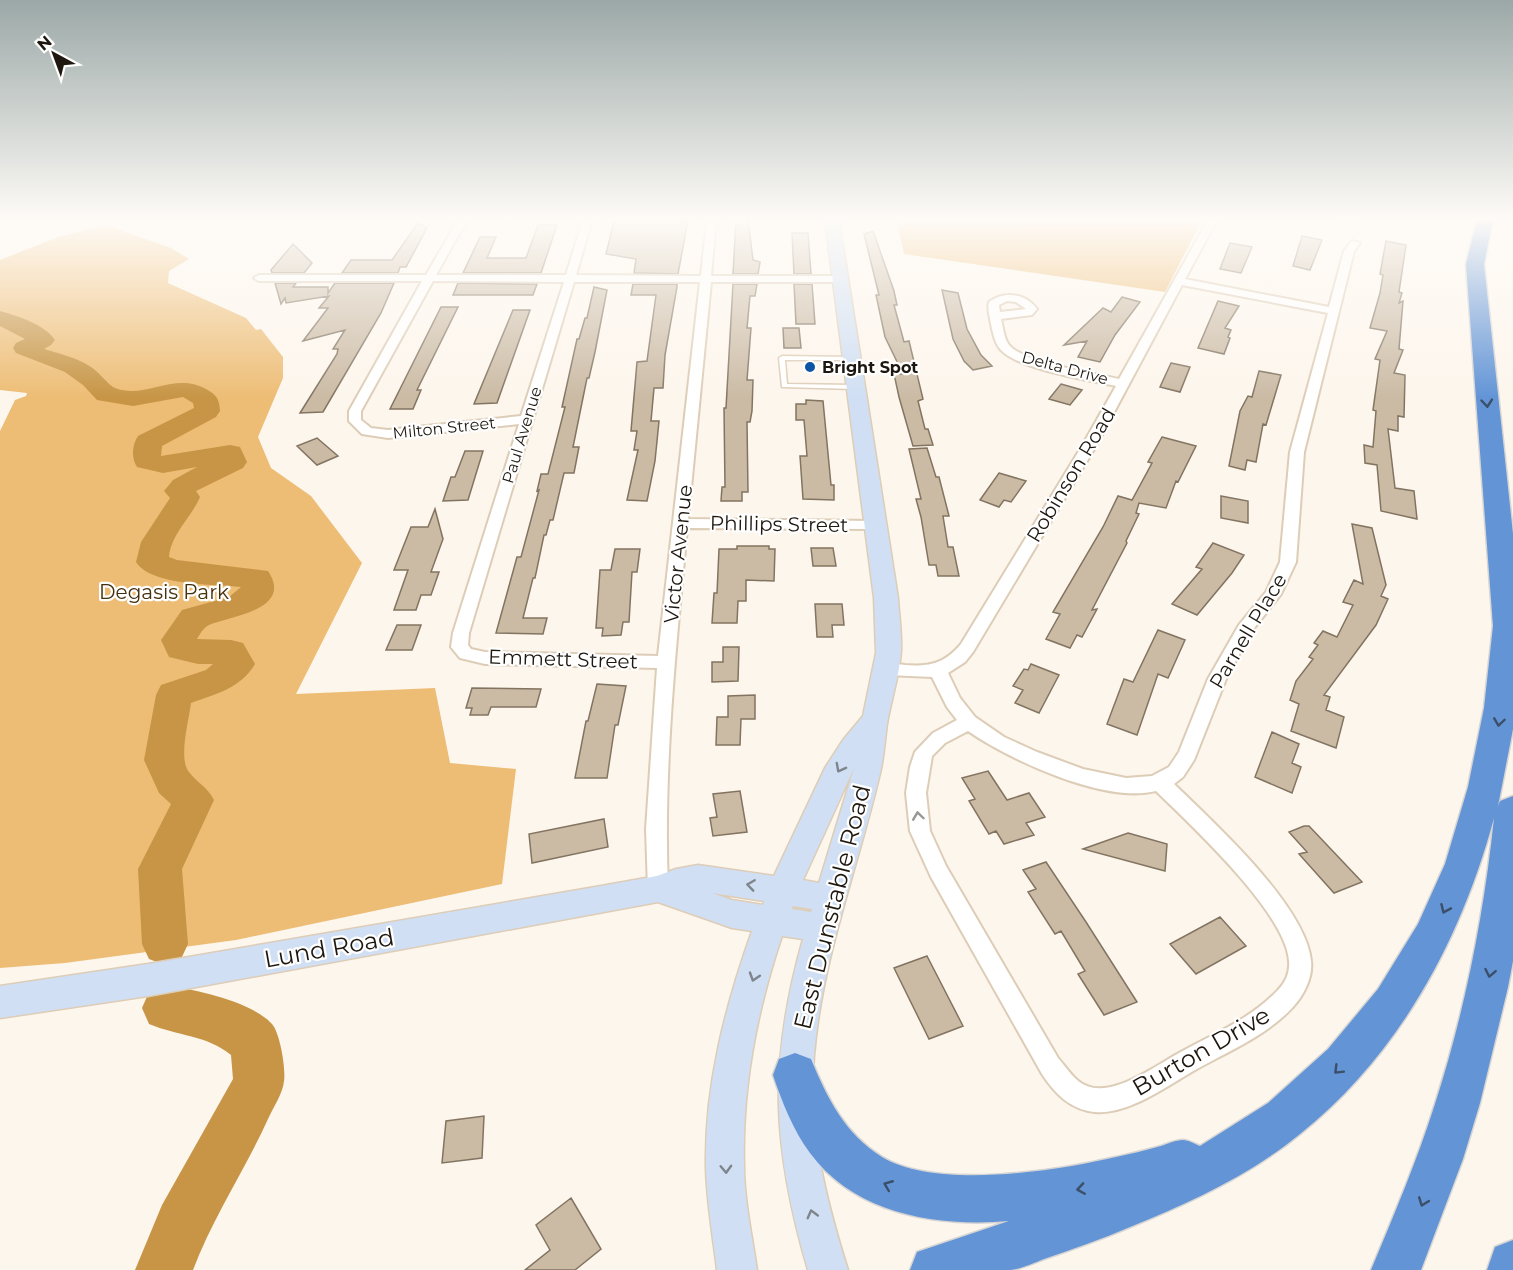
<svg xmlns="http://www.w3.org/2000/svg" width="1513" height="1270" viewBox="0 0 1513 1270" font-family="Montserrat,sans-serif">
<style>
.green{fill:#edbd75}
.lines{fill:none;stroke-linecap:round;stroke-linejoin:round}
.river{fill:#c79545;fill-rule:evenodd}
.building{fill:#cbbba5;stroke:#827460;stroke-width:1.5}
.lane-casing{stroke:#ddcdb7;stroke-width:3}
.street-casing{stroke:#ddcdb7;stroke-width:4}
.secondary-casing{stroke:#ddcdb7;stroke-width:3}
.highway-casing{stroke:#d6d5d4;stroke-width:3}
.lane{fill:#fff;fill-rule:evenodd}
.street{fill:#fff;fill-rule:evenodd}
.secondary{fill:#d0dff3;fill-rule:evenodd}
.highway{fill:#6294d6;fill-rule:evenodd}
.oneway{stroke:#3c4f69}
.oneway2{stroke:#7f858c}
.oneway3{stroke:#999793}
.poi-dot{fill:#0d54a4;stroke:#fff;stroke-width:2}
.labels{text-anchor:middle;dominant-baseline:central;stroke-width:4.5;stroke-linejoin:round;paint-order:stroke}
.far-poi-label{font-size:16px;font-weight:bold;fill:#1d170f;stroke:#fff;text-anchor:start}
.far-street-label{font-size:16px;fill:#1d170f;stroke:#fff}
.street-label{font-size:20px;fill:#1d170f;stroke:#fff}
.park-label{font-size:20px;fill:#452f0d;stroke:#fff}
.near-street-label{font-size:24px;fill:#1d170f;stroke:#fff}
</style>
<rect width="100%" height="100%" fill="#fdf6ed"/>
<path class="green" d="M897 222H1201L1165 292 904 254Z
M106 225 171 248 189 259 169 271 168 283 246 318 256 330 261 329 283 357V378L258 437 271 468 311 496 362 563 296 694 435 688 450 763 516 769 502 884 236 940 65 963 0 968V431L15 400 26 396 27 393 0 390V260L58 237Z"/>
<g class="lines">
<path class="river" d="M0 311C18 316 44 324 55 340L51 345 44 349C60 354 76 357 91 367 99 372 108 385 115 388 145 400 174 371 206 389 217 395 219 399 220 411L216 417 162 446 161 456 230 445 240 447 247 462 243 468 196 491 200 497C191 518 171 534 169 557L177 560 268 571C294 610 230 616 209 625 203 628 200 634 197 639L231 640 243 643 255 664C241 688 216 694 191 703 189 720 178 759 189 772 198 784 207 786 214 800L182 869 188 944 181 959 165 965 149 959 142 944 138 869 171 804 159 793 144 760 156 695 161 685 206 670 213 664H198L169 657 161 640 182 610 229 597 241 587C214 584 151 586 136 562L141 542 170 498 164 491 173 480 197 467 163 473 137 467C131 458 132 445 138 436L194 408 193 403 183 397 133 406 97 400 83 385 65 372 16 353 13 348 16 343 25 339 0 326Z
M166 985C195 990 251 1001 272 1024 280 1033 286 1069 284 1081 283 1093 273 1108 268 1119 245 1170 213 1217 193 1270H135L162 1205 233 1079 231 1055C207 1035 177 1036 149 1024L142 1008 149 992Z"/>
</g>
<path class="building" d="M688 220 678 274 634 273 636 259 606 254 614 221Z
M736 220H748L753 260 760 262 758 274H733Z
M418 223 427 228 406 267H400L398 273H342L351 260H392Z
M538 225H557L541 273H463L480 237H496L487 258H526Z
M873 231 894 291 897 305H894L904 342 909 341 923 399 918 401 925 429H928L933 445 913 446 899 397 894 374H903L885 337 876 295H879L864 234Z
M792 233H808L811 274H794Z
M1302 236 1322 240 1310 270 1293 266Z
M1386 241 1406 245 1399 292 1402 293 1399 303 1403 301 1399 349 1403 350 1394 373 1405 375 1404 417 1398 416V431L1388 429 1395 488 1414 491 1417 519 1381 511 1377 465 1365 463 1364 445 1373 447 1376 411 1373 410 1380 360 1375 359 1387 331 1370 328 1380 293 1383 275 1380 274Z
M1230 243 1252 247 1241 273 1220 269Z
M293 244 312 263 304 273H272L271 270Z
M275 283H296L293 287H328V293L335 283H394L381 313 323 412 300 413 337 354 338 349H333L345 330 303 341 328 308H319L329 296 286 303 285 298 281 304Z
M458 283 537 284 533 295H453Z
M633 284H677V287L665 355 663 388H654L651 421H659L655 461 647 501 627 500 638 450H634L637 431H631L637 362 647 361 656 295H631Z
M733 284H757L755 296H750L747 328H751L747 380H753L752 411 750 422H747L748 492H742V501H721L722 487H725L724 408H726Z
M794 284H812L815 324H796Z
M594 287 607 290 595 352 589 378H587L573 447H579L574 473H564L553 520H550L546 535H544L535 578H533L523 618H547L543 634 496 633 517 557H521L539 490 537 491 541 474H548L565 407H562L577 339H579L585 318H587Z
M942 290 958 293 967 329 981 355 992 366 973 370 964 361 953 339Z
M1122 297 1140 302 1115 335 1100 362 1078 357 1087 341 1064 345 1103 308 1111 312Z
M1218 301 1239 306 1225 328 1231 330 1228 337 1230 338 1224 354 1198 348Z
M441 307H458L417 390H421L413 409H390Z
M513 310H530L497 403 474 404Z
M783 328H799L801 348H784Z
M1171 363 1190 367 1180 392 1160 387Z
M1259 371 1281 375 1266 425 1263 424 1256 462 1247 460 1245 470 1229 466 1240 411 1248 396 1252 397Z
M1061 384 1082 390 1070 405 1049 399Z
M806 400 823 401 831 485H834V500L803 499 800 456H807L804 420H796V404H806Z
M1162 437 1196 446 1178 482 1176 481 1166 508 1139 503 1136 513 1139 514 1126 541 1127 543 1092 610 1097 609 1082 637 1077 635 1070 648 1046 639 1060 614 1053 612 1103 527 1118 496 1132 500 1152 463 1148 462Z
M317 438 338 456 317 465 297 446Z
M927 448 936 477H939L949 516H943L948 547H953L959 576H938L936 565H929L921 517 916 499H921L909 449Z
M465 451H483L468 500 443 501 451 477H455Z
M999 473 1026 481 1011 502 1004 500 999 507 980 500Z
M1221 496 1248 501V523L1221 518Z
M435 509 443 539 431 572H439L431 595H421L416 610H394L408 570H394L411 527H428Z
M1352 524 1372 528 1386 585 1381 596 1388 599 1376 625 1324 695 1330 697 1326 710 1344 717 1336 748 1291 731 1299 704 1290 700 1296 681 1313 659 1309 657 1318 645 1314 643 1323 631 1337 637 1353 605 1343 602 1354 580 1363 584Z
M1213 543 1244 555 1232 573 1197 615 1172 604 1202 569 1196 567Z
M737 546H769V549H775L774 581 746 580V601H738L737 623H712L714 593H717L719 549H737Z
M811 548H833L836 566H813Z
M615 549H640L637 572H632L629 622H623L621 635 602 636 603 628H596L600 570H611Z
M815 604H842L844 625H832L833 637H817Z
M397 625H421L412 650H386Z
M1158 630 1185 640 1168 678 1158 674 1137 735 1107 724 1124 679 1133 682Z
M723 647H739L738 681 712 682V662H723Z
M1031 664 1059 675 1039 713 1015 703 1023 690 1013 686 1024 669 1028 670Z
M597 684 626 686 618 725H615L607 778H575L586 721H588Z
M472 688 541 689 536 707H491L488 715H470L472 708H466Z
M755 695V719H741L740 745H716L717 717H728V696Z
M1272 732 1299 744 1292 763 1301 767 1292 793 1255 777Z
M988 771 1007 800 1029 793 1045 817 1026 823 1034 835 1004 844 996 831 989 834 969 801 975 799 962 778Z
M740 791 747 832 713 836 710 818 717 817 713 794Z
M604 819 608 847 532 863 529 834Z
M1304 826H1309L1362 882 1334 893 1299 854 1307 852 1289 832Z
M1128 833 1167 844 1165 871 1083 849Z
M1046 862 1086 922 1137 1002 1104 1015 1078 974 1085 971 1061 931 1055 934 1028 892 1036 889 1023 870Z
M1220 917 1246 946 1196 974 1170 944Z
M927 956 963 1026 929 1039 894 968Z
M484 1116 482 1158 442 1163 446 1121Z
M571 1198 601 1249 575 1270H525L550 1250 536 1225Z"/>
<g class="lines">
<defs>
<path id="lane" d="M782 356 853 357 854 358 851 360H785L787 384 854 385 857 387 854 389 782 387 779 358Z"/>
<path id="street" d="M458 220H467L436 275H566L583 220H592L576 275 701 276 707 220H716L711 276H840L845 279 840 282H711L688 519 875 521 882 525 875 529 687 528C676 648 663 768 668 889L665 896 658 898 651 896 648 889 646 829 657 668 485 664 460 658 451 647 453 633 519 424 388 438 362 434 349 421V411L422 281H259L254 278 259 275H426ZM433 281 564 282 521 416 388 430 371 428 361 420V411ZM574 282H700L658 656 485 652 471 649 468 645 469 633Z
M1208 220H1217L1185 279 1329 307 1344 251 1352 241 1360 243 1354 251 1304 452 1296 562 1281 594 1251 632 1226 679 1194 760 1183 777 1174 784C1213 822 1306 906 1311 961 1313 977 1304 995 1293 1007 1266 1036 1229 1051 1195 1070 1167 1086 1128 1115 1095 1112 1071 1110 1055 1094 1042 1074L931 877 910 831 906 793 910 767 915 752 933 733 957 720 947 707 932 677 887 675 881 673 878 669 881 665C889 662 897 664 905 665 930 667 945 663 961 644L1082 446 1116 386C1089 380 1018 369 1001 350 995 344 993 333 991 324 990 317 987 309 989 302 1005 290 1026 294 1037 309L1032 315 1001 319C1003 327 1004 339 1009 345 1022 362 1097 374 1119 379ZM1182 285 1328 313 1290 452 1280 562 1266 592 1239 625 1208 679 1179 752 1169 767 1152 776 1126 778 1083 769 1037 752 1004 737 975 717 960 698 948 673 965 662 973 652 1096 446ZM1007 301 1016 302 1026 309 1000 312 999 305ZM968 731C1010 760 1105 804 1156 791 1191 825 1286 913 1289 961 1290 972 1286 982 1278 990 1251 1019 1213 1034 1179 1053 1159 1064 1140 1078 1118 1085 1109 1088 1097 1090 1087 1086 1075 1082 1066 1067 1058 1058L946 866 930 831 926 793 932 756 945 743Z
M1343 220H1352L1346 225 1341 222Z"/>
<path id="secondary" d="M825 220H839L898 598C899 616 902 634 901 652 899 677 891 700 887 724 885 739 884 754 881 769 859 865 822 957 814 1056 808 1130 826 1200 848 1270H808C772 1147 768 1063 803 939L782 936C757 1010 742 1087 744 1165 744 1200 752 1235 757 1270H717C713 1237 707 1203 706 1169 704 1088 725 1007 752 931L732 928 658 902 148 996 0 1018V986L148 964 601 886 657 876 676 869 698 865 774 876 825 768 843 740 863 716 876 653 874 598ZM854 768 819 883 803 880ZM712 893 764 901 763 905 732 900ZM793 906 812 909 811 912 792 909Z"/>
<path id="highway" d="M1477 220H1493L1484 264 1513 534V729L1498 806 1500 801 1513 796V961L1508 987 1480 1103 1463 1159 1421 1270H1371C1394 1215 1417 1161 1435 1104 1465 1011 1484 915 1494 818 1461 939 1400 1054 1300 1134 1250 1175 1189 1203 1130 1227 1102 1239 1073 1249 1044 1259 1034 1263 1021 1269 1010 1270 977 1270 943 1270 910 1270L917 1252 1009 1221C938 1227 856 1215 810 1153 793 1130 782 1102 773 1075L779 1059 795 1053 811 1059C827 1098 845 1134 882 1157 937 1190 1056 1171 1116 1157 1131 1154 1146 1150 1161 1146 1167 1144 1176 1140 1183 1140 1188 1140 1195 1144 1200 1146L1268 1103 1328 1049 1378 989 1418 924 1445 864 1468 787 1484 708 1493 626 1466 264Z
M1513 1240V1270H1487L1495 1247Z"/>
</defs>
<use href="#lane" class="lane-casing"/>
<use href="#street" class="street-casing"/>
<use href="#secondary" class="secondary-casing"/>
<use href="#highway" class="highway-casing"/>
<use href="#lane" class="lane"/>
<use href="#street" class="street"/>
<use href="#secondary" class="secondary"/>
<use href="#highway" class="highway"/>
</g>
<defs><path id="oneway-chevron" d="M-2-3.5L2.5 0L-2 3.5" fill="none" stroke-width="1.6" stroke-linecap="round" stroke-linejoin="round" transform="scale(1.5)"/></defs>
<g class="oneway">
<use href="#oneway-chevron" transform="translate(1487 403) rotate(85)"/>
<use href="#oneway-chevron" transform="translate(1499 722) rotate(98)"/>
<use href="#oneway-chevron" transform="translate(1445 909) rotate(114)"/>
<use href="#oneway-chevron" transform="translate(1490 973) rotate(101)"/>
<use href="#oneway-chevron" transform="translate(1338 1070) rotate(135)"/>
<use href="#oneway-chevron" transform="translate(888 1185) rotate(-158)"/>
<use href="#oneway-chevron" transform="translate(1081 1189) rotate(171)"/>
<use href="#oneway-chevron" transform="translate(1423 1202) rotate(111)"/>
</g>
<g class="oneway2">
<use href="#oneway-chevron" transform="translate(840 768) rotate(118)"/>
<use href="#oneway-chevron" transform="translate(751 885) rotate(-172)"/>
<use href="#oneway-chevron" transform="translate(754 977) rotate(108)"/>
<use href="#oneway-chevron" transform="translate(726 1169) rotate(88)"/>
<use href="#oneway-chevron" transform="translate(812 1214) rotate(-105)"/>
</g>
<use class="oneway3" href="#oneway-chevron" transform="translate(918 816) rotate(-98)"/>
<linearGradient id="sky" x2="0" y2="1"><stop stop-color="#9ba8a7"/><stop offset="0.55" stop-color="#fefbf7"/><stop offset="1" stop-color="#fefbf7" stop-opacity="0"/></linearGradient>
<rect width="1513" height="398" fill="url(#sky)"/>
<circle class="poi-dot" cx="810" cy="367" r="6"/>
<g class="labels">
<g class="far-poi-label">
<text x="822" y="367">Bright Spot</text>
</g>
<g class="far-street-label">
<text transform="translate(1065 368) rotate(15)">Delta Drive</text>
<text transform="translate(444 428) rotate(-6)">Milton Street</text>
<text transform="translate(522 435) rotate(-73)">Paul Avenue</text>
</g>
<g class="street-label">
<text transform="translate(1071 475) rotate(-59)">Robinson Road</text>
<text transform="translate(779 524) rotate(1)">Phillips Street</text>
<text transform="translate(678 554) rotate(-84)">Victor Avenue</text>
<text transform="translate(1248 631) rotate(-59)">Parnell Place</text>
<text transform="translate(563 659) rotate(2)">Emmett Street</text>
</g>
<g class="park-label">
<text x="164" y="592">Degasis Park</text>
</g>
<g class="near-street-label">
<text transform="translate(832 907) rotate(-76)">East Dunstable Road</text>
<text transform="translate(329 948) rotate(-10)">Lund Road</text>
<text transform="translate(1201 1051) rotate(-30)">Burton Drive</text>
</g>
</g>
<g transform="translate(54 54) rotate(319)" stroke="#ffffff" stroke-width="4.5" paint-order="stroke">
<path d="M0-4.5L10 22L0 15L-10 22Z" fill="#1d170f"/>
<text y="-9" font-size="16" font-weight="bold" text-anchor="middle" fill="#1d170f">N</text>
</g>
</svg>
